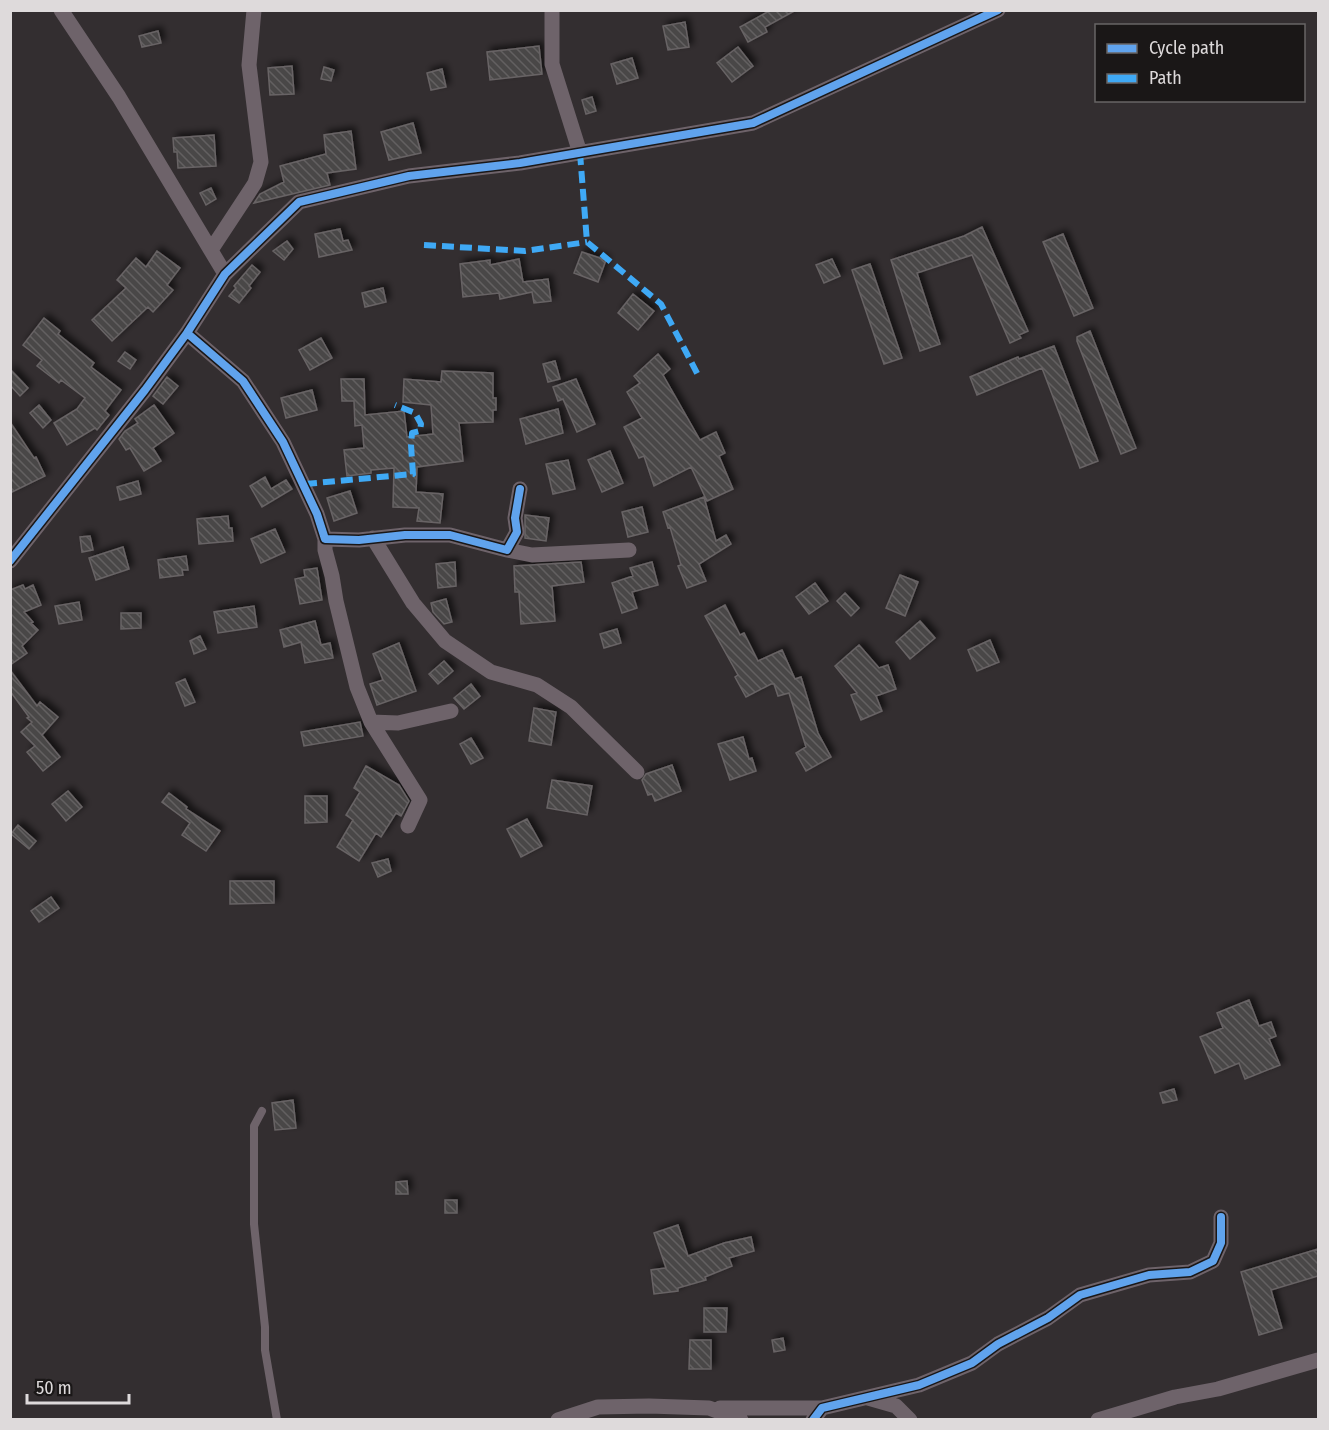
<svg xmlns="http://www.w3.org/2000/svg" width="1329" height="1430" viewBox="0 0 1329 1430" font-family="'Fira Sans Condensed',sans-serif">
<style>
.building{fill:url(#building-back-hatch);stroke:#686465;stroke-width:1.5;filter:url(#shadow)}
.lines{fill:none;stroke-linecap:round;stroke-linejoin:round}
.lane{stroke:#6e636a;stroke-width:8}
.street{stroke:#6e636a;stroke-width:15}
.quiet{stroke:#3fa9f5;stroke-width:6;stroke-dasharray:12 6;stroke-linecap:butt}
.cycleway-casing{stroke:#1a1717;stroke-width:11}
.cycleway{stroke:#60a3ed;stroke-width:8}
</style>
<defs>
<pattern id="building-back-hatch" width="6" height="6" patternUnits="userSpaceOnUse" patternTransform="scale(1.5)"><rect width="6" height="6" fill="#494647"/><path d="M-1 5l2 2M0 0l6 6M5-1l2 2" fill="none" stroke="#636061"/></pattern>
<filter id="shadow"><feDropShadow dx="4" dy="-4" stdDeviation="3" flood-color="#0009"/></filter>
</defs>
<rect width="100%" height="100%" fill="#332e30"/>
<path class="building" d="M771 10H796L765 27 767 32 748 42 740 27Z
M685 22 689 47 668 50 663 26Z
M158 31 161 43 142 47 139 36Z
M539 46 542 74 490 80 487 52Z
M738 47 753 66 732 82 717 63Z
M632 58 638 78 617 84 611 64Z
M292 66 294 94 270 95 268 68Z
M324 67 334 70 331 81 321 79Z
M442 69 446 87 431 90 427 73Z
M592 97 596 111 586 114 582 100Z
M413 123 421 153 389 160 381 132Z
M351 131 356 169 327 173 330 185 254 203 260 194 284 182 280 166 326 154 324 135Z
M214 135 216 166 178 168 177 152H174L173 138Z
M211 188 216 199 206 205 200 193Z
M982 227 1028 331 1019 335 1021 338 1010 343 972 255 917 273 940 344 920 351 891 260 964 236Z
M340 229 343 241 348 240 352 250 319 257 315 234Z
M1063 234 1093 308 1074 316 1043 242Z
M287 241 293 249 284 260 273 251Z
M157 251 180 268 167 285 173 290 153 312 148 307 112 341 92 320 126 288 117 280 136 258 146 267Z
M582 252 606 260 598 282 574 273Z
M519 259 523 282 548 279 551 301 534 303 532 292 500 299 499 293 463 297 460 264 490 260V265Z
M832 259 840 276 824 283 816 265Z
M870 264 902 358 884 364 852 270Z
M252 265 260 272 249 286 251 288 239 303 229 296 236 288 234 286Z
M383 288 386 302 365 307 362 293Z
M633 294 654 311 638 330 618 313Z
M44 318 60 331 58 334 94 363 91 367 121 390 105 411 109 415 97 430 95 428 67 445 54 423 77 409 85 398 61 380 59 383 37 366 42 360 23 345Z
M1090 331 1136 448 1121 454 1077 341V337Z
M321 338 332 358 310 370 299 350Z
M1054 346 1098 461 1080 468 1042 368 977 395 970 377 1018 357 1019 359Z
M125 352 136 360 130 369 118 361Z
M658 354 670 369 663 375 700 440 716 432 725 453 719 456 733 489 707 501 691 467 654 486 644 456 639 458 624 427 642 418 627 392 640 383 634 376Z
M555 361 560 379 548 382 543 364Z
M10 369 28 388 20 396 10 385Z
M442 371 493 373V398H496V410H493V422L459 423 463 461 417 467 416 492 443 494 440 523 417 521 419 508 393 507 394 468 371 470V473L347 476 344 450 364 448 362 425 355 426 354 401H342L341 379H364L365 415 404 411 407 437 433 434 431 405 403 402 404 379 441 382Z
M167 377 178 386 163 404 153 396Z
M576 379 595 424 577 432 563 399 558 401 553 387Z
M312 390 317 410 286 418 281 398Z
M39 405 51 420 43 428 30 413Z
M154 405 174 433 153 448 161 461 144 471 130 448 126 450 119 439 125 431 138 423 135 419Z
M558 409 563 433 526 444 520 419Z
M10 422 34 458 36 457 45 476 10 493Z
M610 451 623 483 602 492 588 460Z
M568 460 575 489 553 494 546 464Z
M265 477 271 489 286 480 292 489 262 507 250 486Z
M138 481 141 494 120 500 117 487Z
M350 491 357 513 334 521 327 498Z
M704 497 716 541 726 535 731 544 699 564 706 581 687 588 678 566 681 565 670 527 668 528 663 512Z
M642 507 648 532 628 537 622 512Z
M525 515 549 518 546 541 525 538Z
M228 516 229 528H232L233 541 199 544 197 519Z
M275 529 285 552 261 563 251 539Z
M90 536 93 550 82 552 80 537Z
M123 547 129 569 96 580 89 558Z
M186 556 188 570H182L183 575 160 578 158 560Z
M455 562 456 586 438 588 436 564Z
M581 562 584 582 552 586 555 621 521 624 519 592H515L514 566Z
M652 562 658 585 632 592 637 608 622 613 612 583 633 576 630 568Z
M317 568 322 600 300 604 295 579 305 577 304 570Z
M900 575 918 582 905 616 886 608Z
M815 583 828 601 809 614 796 597Z
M23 585 25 589 33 585 41 605 24 612 33 622 31 623 38 630 22 646 27 653 10 665V590Z
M845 593 859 608 851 616 837 601Z
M446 599 452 622 444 624 433 612 431 603Z
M79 602 82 620 59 624 55 606Z
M725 605 740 635 744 633 758 661 782 650 795 679 801 677 818 733 831 757 806 771 796 753 806 747 789 693 778 696 774 684H771L746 697 735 677 738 675 705 616Z
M254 606 257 627 218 633 214 612Z
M121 613H141V628L121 629Z
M315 621 321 645 330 643 333 658 305 663 301 642 284 647 280 630Z
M920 621 935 638 910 659 896 642Z
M617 629 621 643 604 648 600 634Z
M200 636 206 649 194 654 190 641Z
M990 640 999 662 977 671 968 650Z
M399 643 416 691 377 705 370 684 383 680 373 654Z
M859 645 879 668 888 665 896 689 876 696 882 711 861 720 851 695 857 693 835 666Z
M444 661 453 671 438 684 429 674Z
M10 670 37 706 40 702 58 717 42 735 60 757 43 771 27 752 35 746 21 732 32 722 27 718 29 717 10 691Z
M185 679 195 702 185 706 176 683Z
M471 684 480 696 464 709 454 698Z
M534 708 556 712 551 745 529 741Z
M360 722 363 736 304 746 301 732Z
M743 737 749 759 752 758 756 771 730 780 718 744Z
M471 738 483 758 471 764 460 744Z
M672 765 681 791 655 801 652 794 648 795 642 780 646 774Z
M366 766 399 785 409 801 401 816 396 813 381 837 376 833 359 861 337 847 353 820 346 815 360 792 354 788Z
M552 780 592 786 587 815 547 808Z
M68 791 82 807 66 821 52 804Z
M169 793 187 807 186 809 220 831 206 851 182 835 190 823 162 802Z
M305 796H327V822L305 823Z
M527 819 542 846 521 857 507 829Z
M18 825 36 841 29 849 11 834Z
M388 859 391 871 378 877 372 863Z
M230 881H274V903L230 904Z
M51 897 59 908 39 922 31 911Z
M1249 1000 1259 1026 1271 1022 1276 1036 1269 1039 1280 1065 1245 1079 1239 1063 1215 1073 1200 1037 1223 1028 1217 1013Z
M1174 1089 1177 1100 1163 1103 1160 1093Z
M293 1100 296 1128 275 1130 272 1103Z
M407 1181 408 1194H396V1182Z
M445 1200H457V1213H445Z
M678 1225 688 1256 724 1243 751 1237 754 1251 729 1258 732 1266 705 1277 706 1280 678 1288V1291L654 1294 651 1270 666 1268 654 1233Z
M1318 1249V1276L1271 1290 1282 1328 1259 1335 1241 1272Z
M704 1308H727L726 1332H704Z
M783 1338 785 1350 774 1352 772 1340Z
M690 1340H711V1369H689Z"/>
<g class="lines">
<path class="lane" d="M262 1111 254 1126V1224L265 1327V1350L277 1420"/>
<path class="street" d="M61 10 119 97 225 274
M552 10V64L580 153
M211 250 255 183 261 162 249 65 254 10
M187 333 243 381 283 442 317 514 325 539 359 540 405 535H450L507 550 517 532 515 518 520 489
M373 538 413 603 445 641 491 672 537 685 571 707 637 772
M325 539V550L332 576 336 601 357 687 371 722 420 800 408 826
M507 550 532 555 629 550
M10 561 145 390 187 333 225 274 299 202 409 176 520 163 753 123 998 10
M371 722 398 723 451 711
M868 1398 896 1406 910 1420
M720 1408H822
M558 1420 598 1407 649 1406 709 1408 741 1420
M813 1420 822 1408 919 1385 972 1363 998 1344 1048 1318 1080 1295 1149 1275 1190 1272 1213 1261 1221 1243V1217
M1098 1420 1175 1397 1218 1389 1318 1360"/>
<path class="quiet" d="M580 153 587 242 661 304 698 375
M424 245 525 251 587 242
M305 484 413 474 411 445 412 433 420 431 421 424 415 413 395 405"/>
<defs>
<path id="cycleway" d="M187 333 243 381 283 442 317 514 325 539 359 540 405 535H450L507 550 517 532 515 518 520 489
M10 561 145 390 187 333 225 274 299 202 409 176 520 163 753 123 998 10
M813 1420 822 1408 919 1385 972 1363 998 1344 1048 1318 1080 1295 1149 1275 1190 1272 1213 1261 1221 1243V1217"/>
</defs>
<use href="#cycleway" class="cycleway-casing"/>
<use href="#cycleway" class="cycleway"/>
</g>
<rect width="1329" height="1430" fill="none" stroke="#dedadb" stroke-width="24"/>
<rect x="1095" y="24" width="210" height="78" fill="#1a1717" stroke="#686565" stroke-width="1.5"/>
<rect x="1107" y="44" width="30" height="9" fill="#60a3ed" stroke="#686565" stroke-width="1.5"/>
<text x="1149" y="54" font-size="18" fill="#dedadb">Cycle path</text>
<rect x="1107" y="74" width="30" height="9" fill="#3fa9f5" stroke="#686565" stroke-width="1.5"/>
<text x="1149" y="84" font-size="18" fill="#dedadb">Path</text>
<path d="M27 1394v9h102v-9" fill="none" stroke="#dedadb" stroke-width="3"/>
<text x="36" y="1394" font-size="18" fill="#dedadb" stroke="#1a1717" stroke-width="4.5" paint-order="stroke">50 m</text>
</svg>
